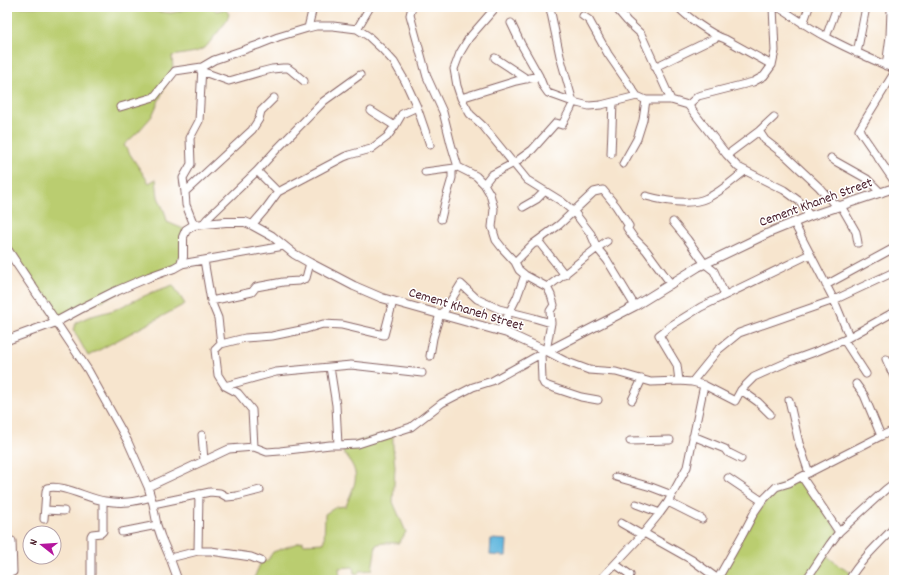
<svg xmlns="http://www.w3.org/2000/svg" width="901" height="587" viewBox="0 0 901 587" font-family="Dekko,sans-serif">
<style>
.green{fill:#bacd70;stroke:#82764e}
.water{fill:#62b7de;stroke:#566b84}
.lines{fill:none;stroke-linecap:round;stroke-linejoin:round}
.minor-casing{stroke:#876464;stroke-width:9}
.tertiary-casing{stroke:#876464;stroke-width:10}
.minor{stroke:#fff;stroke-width:7}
.tertiary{stroke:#fff;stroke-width:8}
.labels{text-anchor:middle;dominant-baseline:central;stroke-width:3;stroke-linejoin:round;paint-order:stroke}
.street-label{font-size:14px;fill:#4a1f2b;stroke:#fff}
</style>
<rect width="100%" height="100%" fill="#fff"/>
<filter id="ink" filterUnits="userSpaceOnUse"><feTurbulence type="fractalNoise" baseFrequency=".025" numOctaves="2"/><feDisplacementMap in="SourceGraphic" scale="8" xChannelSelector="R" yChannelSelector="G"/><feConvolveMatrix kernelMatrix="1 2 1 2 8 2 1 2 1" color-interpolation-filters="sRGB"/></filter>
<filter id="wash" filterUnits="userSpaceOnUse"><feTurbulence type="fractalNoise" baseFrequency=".012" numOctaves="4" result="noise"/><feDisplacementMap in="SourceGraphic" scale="16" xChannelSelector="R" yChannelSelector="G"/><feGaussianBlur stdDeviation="0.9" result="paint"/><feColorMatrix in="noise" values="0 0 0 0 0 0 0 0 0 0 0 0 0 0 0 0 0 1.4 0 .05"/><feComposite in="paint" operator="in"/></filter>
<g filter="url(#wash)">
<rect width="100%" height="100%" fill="#f7e5ce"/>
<path class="green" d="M7 7H135L144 10 171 13 196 7H213L216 11 225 9 229 14 226 22 206 47 196 52 172 56 173 69 152 116 138 132 124 145 149 183 156 179 158 197 165 213 167 222 186 230 181 264 56 322 7 249Z
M173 285 185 304 88 356 73 329 77 322 88 317 114 310 153 292Z
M393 432V446L395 467 393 502 406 532 399 543C391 543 383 542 376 545L372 570 360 571 359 574 354 573 353 567 339 568 340 578H337V580H257L254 578 261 562 264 560 267 561 273 552 303 541V544L324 543 325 514 336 507 346 506C356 480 362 475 343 452L345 445Z
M802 477 839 532 824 553 839 566 853 574 849 580H717L744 532 776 487Z"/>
<path class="water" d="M491 539 507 540 506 556 490 555Z"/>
</g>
<g filter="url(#ink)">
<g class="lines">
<defs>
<path id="minor" d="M412 7 410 15 427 77 443 112 451 144 458 167 476 176 484 184 490 194 494 209 492 227 496 240 503 249 515 262 519 270 525 275 547 287 551 295 554 305 550 311 551 323 546 351
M496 7 469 38 460 53 454 69 457 86 461 98 470 114 483 126 527 180 561 201 574 212 591 234 597 248 607 260 635 306
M615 7 627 21 641 34 671 100
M678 7C687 17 712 35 725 39L772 65
M778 7C794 17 809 28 826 37 848 49 871 59 894 69
M583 16 589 20 608 54 637 96
M511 23 521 44 539 76 543 86 548 93 573 102 589 106 601 105 637 96 646 100H671L688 105 727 155 738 167 784 190 799 201 810 216
M803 24 809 7
M308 28 313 7
M357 29 370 7
M826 37 837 7
M857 53 866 7
M495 58 527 79
M886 66 890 36 891 10 890 7
M655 67 717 37
M201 71 229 81 260 72 272 69 283 68H288L292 71 304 81
M894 73 859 130 894 181
M461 98 516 81 539 76
M688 105 698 96 753 82 764 76 772 65 775 51 773 7
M120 107 154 97 175 71 202 67 214 60 258 45 278 37 308 28 316 26H333L357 29 368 36 382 49 394 62 405 81 417 107 430 145
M371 111 395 126
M759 131 765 140 787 157 819 187 833 203 841 206 856 232 858 243
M611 154 613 102
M727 155 759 131 774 117
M831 158 835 161 867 179 881 193
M623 164 637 139 643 120 646 100
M257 171 278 192 344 157 349 155 371 149 387 137 395 126 402 114 417 107
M425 172 455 168
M484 184 491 175 514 163 532 150 556 123 562 125 571 108 573 102 560 56 550 8
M185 192 252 130 259 119 261 111 274 98
M646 196C664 201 690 206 707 198 721 192 733 180 745 171
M523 207 537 199 545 191
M441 219 445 202 452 178V169
M673 222 687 239 705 264 714 271 725 295
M794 223 834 300 849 336
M203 224 207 219 257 171 277 149 324 101 360 75
M194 225 186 205 185 192 183 178 191 164 190 138 199 121 202 67
M252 225 264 211 278 192
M533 244 539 242 565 275
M204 260 211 301 218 318 221 344 215 350 218 375 225 386 238 393 252 410 254 447
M515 262 533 244 559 225 594 192 603 190 616 206 629 226 627 228 634 238 646 250 671 284
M181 264 284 246
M826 285 894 248
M547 287C568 273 586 255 607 241
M211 301 252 292 256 287 283 282 299 281 306 278 310 263
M56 322 88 370 128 442 148 487 153 504 157 525 161 537 170 558 178 580
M500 331 517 297 525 275
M844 340 866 374
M221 344 245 338 272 336 306 329 323 324 342 325 384 335 393 301
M546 351 565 361 589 370 616 372 651 382 679 381 692 382 704 385 735 401 741 390 754 377 790 361 815 352 844 340 894 312
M541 354 542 380 544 384 548 386 581 397 598 400
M430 356 433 338 440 314 445 310 461 284 477 299 499 309 534 318 551 323
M886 359 894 377
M330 367 336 405 338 445
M679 381 677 365 659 335 672 325 701 307 810 254
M692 382 718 350 739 333 834 300 894 272
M856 384 864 395 881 436
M225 386 276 372 351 365 422 373
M741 390 758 402 770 414
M632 400 642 379
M789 400 799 443 809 473
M202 435 204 461
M693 436 725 449 727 452 741 459
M630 441 670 440
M616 477 651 487 672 495
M802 477 839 532
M728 478 762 501
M148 487 229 449 254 447 267 452 280 451 330 445H338L358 444 411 427 442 403 473 387 492 381 546 351
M668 502 702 519
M153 504 210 492 220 493 227 497 237 496 260 490
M636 504 660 513
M45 510 64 511
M44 519 46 491 47 488C64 484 88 499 105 501 123 504 134 502 151 497
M621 523 642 535
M122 532 157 525
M644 533 692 560 718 579
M198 551 199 494
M170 558 198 551H211L251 557 261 561
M615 564 629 574 630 575 629 577 630 580
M7 573H10L13 572 12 541
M91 580V536L92 534 101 533 103 531V501
M600 580 642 535 660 513 668 502 687 467 704 385
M717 580 744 532 755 511 762 501 776 487 789 483 881 436 894 430
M804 580 808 577 830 544 839 532 885 490 894 483
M849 580C859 562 879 543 894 528"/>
<path id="tertiary" d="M7 249 56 322
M7 340 56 322 80 309 114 292 149 277 174 268 181 264 183 257V237L186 230 194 225 226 222H245L252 225 272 236 294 254 310 263 354 286 382 298 507 333 546 351H548L635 306 698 267 773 231 810 216 894 188"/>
</defs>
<use href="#minor" class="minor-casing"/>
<use href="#tertiary" class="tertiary-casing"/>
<use href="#minor" class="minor"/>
<use href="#tertiary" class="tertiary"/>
</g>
</g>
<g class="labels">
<g class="street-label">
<text transform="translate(816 203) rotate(-20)">Cement Khaneh Street</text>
<text transform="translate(466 310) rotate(17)">Cement Khaneh Street</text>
</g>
</g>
<rect width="901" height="587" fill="none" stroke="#fff" stroke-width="24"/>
<g transform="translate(42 545) rotate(287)"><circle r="19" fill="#ffffff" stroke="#b7a5aa"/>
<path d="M0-3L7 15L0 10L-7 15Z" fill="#b5179e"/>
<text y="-6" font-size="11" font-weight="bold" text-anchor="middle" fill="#4a1f2b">N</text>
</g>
</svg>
